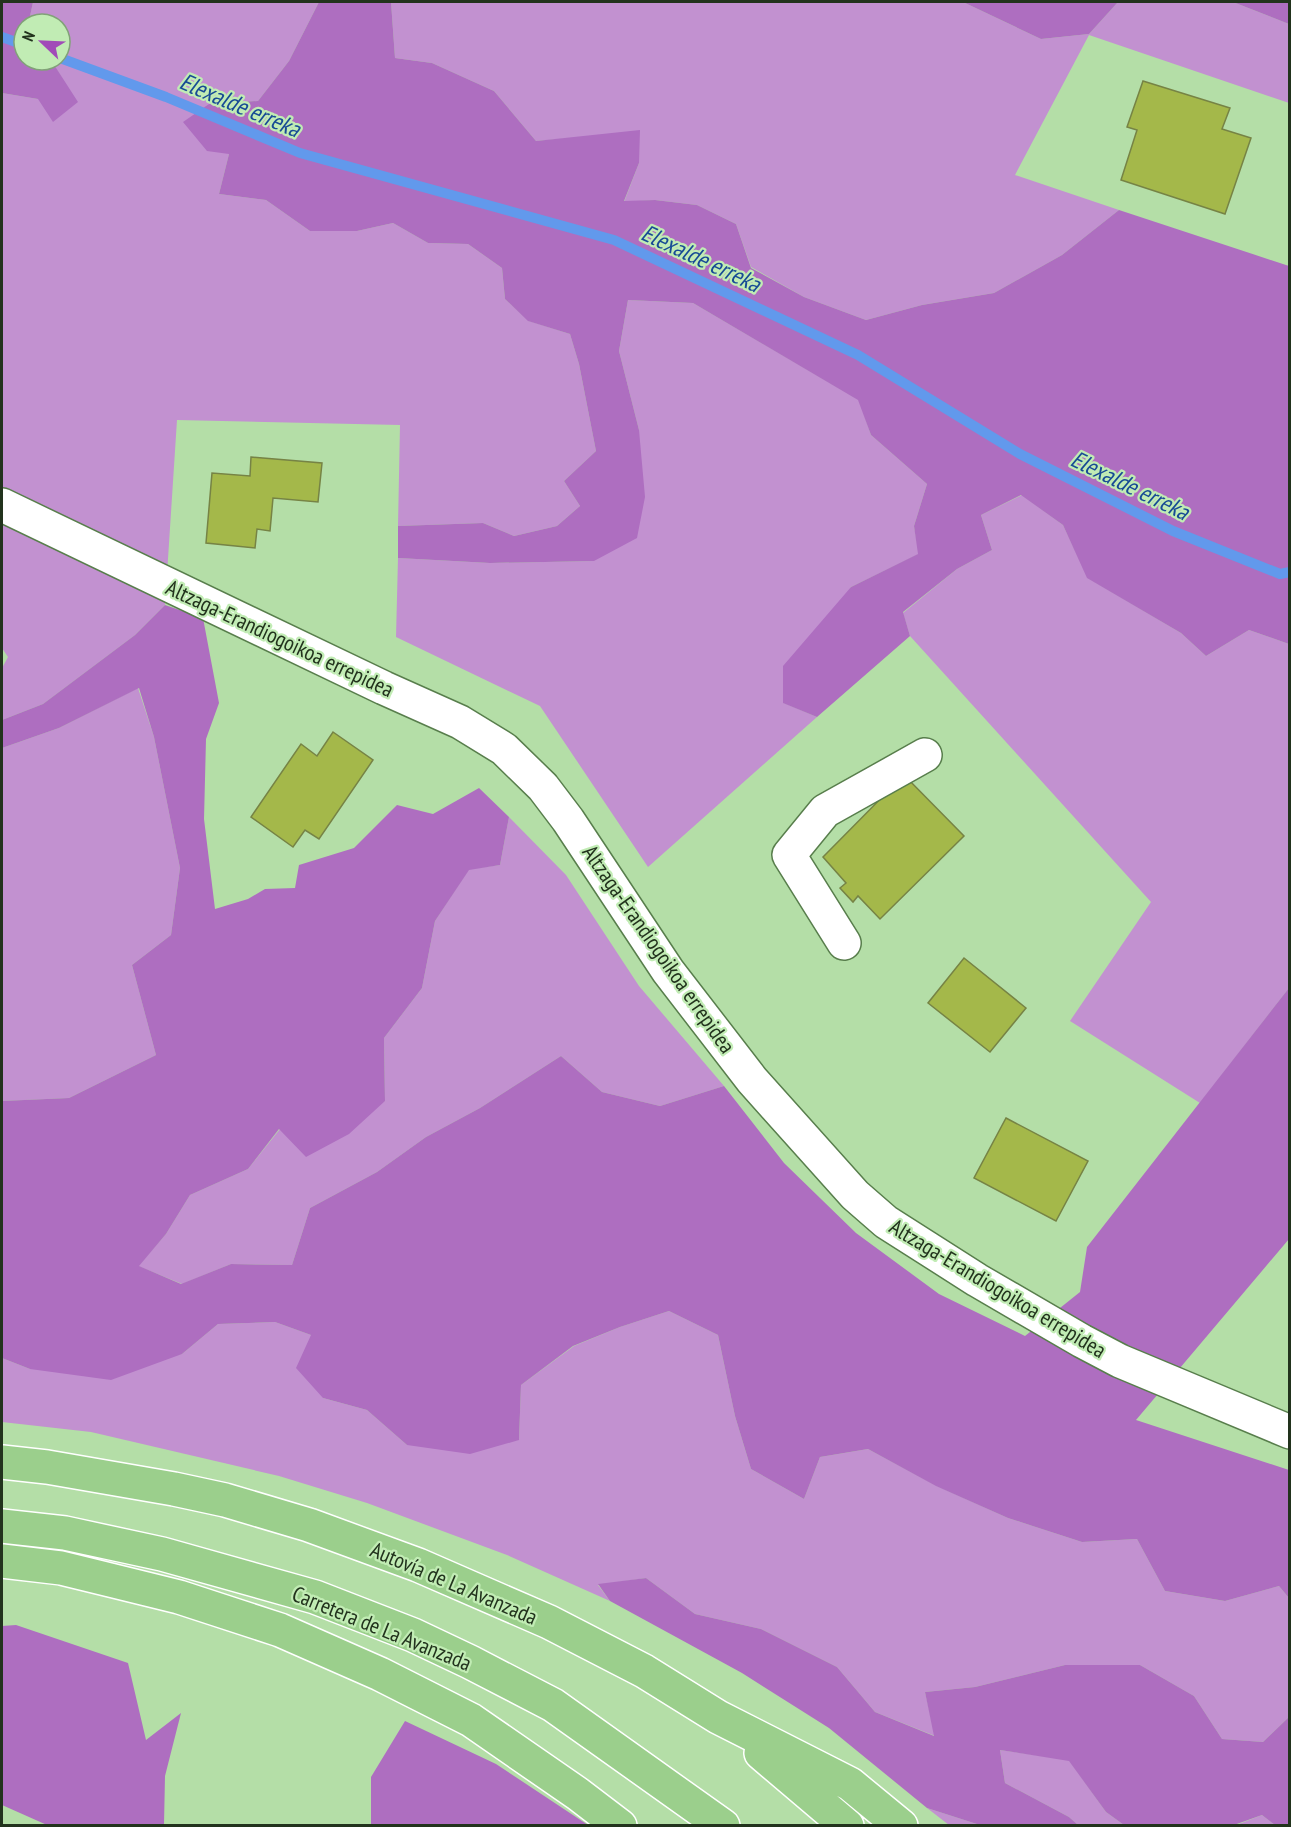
<svg xmlns="http://www.w3.org/2000/svg" width="1291" height="1827" viewBox="0 0 1291 1827" font-family="'PT Sans Narrow',sans-serif">
<style>
.green{fill:#c291d0}
.forest{fill:#ae6ec0}
.lines{fill:none;stroke-linecap:round;stroke-linejoin:round}
.stream{stroke:#6299ec;stroke-width:10}
.building{fill:#a4b84a;stroke:#768345;stroke-width:1.5}
.minor-casing{stroke:#587e4c;stroke-width:36}
.highway-casing{stroke:#fff;stroke-width:36}
.minor{stroke:#fff;stroke-width:33}
.highway{stroke:#9bcf8c;stroke-width:33}
.labels{text-anchor:middle;dominant-baseline:central;stroke-width:4.5;stroke-linejoin:round;paint-order:stroke}
.street-label{font-size:22px;fill:#22331d;stroke:#c1ecb4}
.water-label{font-size:24px;font-style:italic;fill:#184b95;stroke:#c1ecb4}
</style>
<rect width="100%" height="100%" fill="#b4dea7"/>
<path class="green" d="M33 2H319L289 61 258 101 209 104 229 154 219 194 266 200 310 231H357L393 223 428 243 468 244 502 268 505 299 529 321 570 334 579 364 596 451 564 481 580 506 557 526 514 536 483 523 398 526 400 425 177 420 165 605 135 635 43 704 2 720V668L8 657 2 648V93L38 99 62 78 51 60H60V24H31L29 21Z
M391 2H963L1041 39 1089 34 1118 2H1233L1289 24V103L1089 35 1015 175 1119 210 1062 255 994 293 922 305 866 320 804 297 751 267 736 224 697 205 655 200 624 202 639 163 585 137 536 141 494 91 432 63 395 58Z
M628 300 693 303 859 400 871 435 927 484 914 526 919 554 851 587 784 703 817 717 648 867 540 706 396 637 398 558 490 563 594 561 639 430 619 351Z
M1022 495 1063 525 1088 578 1181 633 1206 656 1249 630 1289 644V988L1200 1103 1070 1021 1151 902 910 636 903 613 957 569 992 550 981 515Z
M138 688 154 737 180 868 171 935 132 965 156 1055 69 1098 2 1101V748L59 728Z
M509 817 566 875 639 986 724 1086 660 1106 602 1092 561 1056 480 1108 426 1137 377 1172 310 1208 292 1265 231 1264 182 1284 138 1266 166 1234 190 1195 248 1169 280 1129 385 1101 384 1038 422 988 435 921 469 869 500 865Z
M669 1311 718 1335 735 1416 751 1469 804 1499 820 1457 868 1449 937 1486 1008 1518 1082 1542 1137 1539 1165 1591 1225 1601 1279 1586 1289 1598V1717L1263 1742 1222 1739 1194 1696 1140 1665H1065L975 1687 925 1692 935 1736 875 1712 837 1667 761 1629 695 1614 646 1578 598 1585 610 1601 507 1555 367 1503 279 1476 91 1432 2 1422V1358L30 1369 182 1354 218 1324 275 1322 311 1335 323 1398 367 1410 407 1445 519 1440 521 1385 574 1346 620 1327Z
M1000 1750 1069 1760 1106 1812 1124 1825H1078L1069 1817 1005 1783Z
M927 1808 980 1825H949Z
M1262 1815 1275 1825 1234 1826Z"/>
<path class="forest" d="M2 2H33L29 21 31 24H24V60H51L78 102 53 122 38 99 2 93Z
M319 2H391L395 58 432 63 494 91 536 141 640 130 639 163 624 201 655 200 697 205 736 224 751 268 804 297 866 320 922 305 994 293 1062 255 1119 210 1289 266V644L1249 630 1206 656 1181 633 1087 578 1063 525 1021 495 981 515 992 550 957 569 903 612 910 636 817 717 783 703V666L851 587 918 554 914 526 927 484 871 435 858 400 693 303 628 300 619 351 639 430 645 497 637 538 594 561 490 563 398 558V526L483 523 514 536 557 526 580 506 564 481 596 451 579 364 570 334 528 321 505 299 502 268 468 244 428 243 393 223 357 231H310L266 200 219 194 229 154 207 151 183 122 209 104 258 101 289 61Z
M963 2H1118L1089 34 1041 39Z
M1233 2H1289V24Z
M165 605 203 618 219 703 206 739 204 819 215 909 248 899 265 889 295 888 299 865 354 848 397 805 433 814 479 788 509 817 500 865 469 870 435 921 422 988 384 1038 385 1101 349 1134 306 1157 279 1129 248 1169 190 1195 166 1234 139 1266 181 1284 231 1264 292 1265 310 1208 377 1172 426 1137 480 1108 561 1056 602 1092 660 1106 724 1086 784 1163 856 1233 939 1294 1025 1336 1080 1292 1087 1247 1289 988V1239L1136 1420 1289 1470V1598L1279 1586 1225 1601 1165 1591 1137 1539 1082 1542 1008 1518 936 1486 868 1449 820 1457 804 1499 751 1469 735 1416 718 1335 669 1311 620 1327 573 1346 521 1385 519 1440 470 1454 407 1445 367 1410 323 1398 296 1368 311 1335 275 1322 218 1324 182 1354 111 1380 30 1369 2 1358V1101L69 1098 156 1055 132 965 171 935 180 868 154 737 139 688 59 728 2 748V720L43 704 135 635Z
M646 1578 695 1614 761 1629 837 1667 875 1712 934 1736 925 1692 975 1687 1065 1665H1140L1194 1696 1222 1739 1263 1742 1289 1717V1825H1275L1262 1815 1234 1825H1124L1106 1812 1069 1761 1000 1750 1005 1783 1069 1817 1078 1825H980L927 1808 829 1728 742 1673 610 1601 598 1584Z
M16 1625 128 1663 146 1740 181 1713 165 1776 164 1825H47L2 1805V1626Z
M405 1721 496 1764 588 1825H371V1777Z"/>
<g class="lines">
<path class="stream" d="M2 37 24 45
M60 58 166 97 300 153 614 240 858 355 1020 454 1173 531 1280 574 1290 572"/>
</g>
<path class="building" d="M1143 81 1230 108 1222 129 1251 138 1225 214 1121 180 1137 130 1127 127Z
M251 457 322 463 318 502 273 498 270 531 257 529 255 548 206 543 212 473 250 476Z
M333 732 373 760 319 839 305 830 293 847 251 817 301 744 317 756Z
M904 775 964 836 880 919 858 896 853 902 840 888 846 883 823 857Z
M964 958 1026 1008 990 1052 928 1003Z
M1006 1118 1088 1161 1056 1221 974 1178Z"/>
<g class="lines">
<defs>
<path id="minor" d="M2 505 384 688 460 722 504 749 543 787 568 820 668 971 752 1080 855 1195 886 1222 977 1280 1082 1341 1120 1361 1290 1432
M844 943 789 855 825 811 925 755"/>
<path id="highway" d="M2 1462 47 1467 174 1489 225 1500 309 1525 418 1565 549 1622 644 1671 718 1717 850 1784 901 1826
M2 1526 65 1533 162 1554 315 1597 413 1635 470 1662 553 1705 723 1826
M2 1561 61 1568 110 1580 179 1597 280 1630 380 1674 471 1720 578 1794 620 1826
M761 1753 847 1826"/>
</defs>
<use href="#minor" class="minor-casing"/>
<use href="#highway" class="highway-casing"/>
<use href="#minor" class="minor"/>
<use href="#highway" class="highway"/>
</g>
<g class="labels">
<g class="street-label">
<text transform="translate(280 638) rotate(25)">Altzaga-Erandiogoikoa errepidea</text>
<text transform="translate(659 949) rotate(55)">Altzaga-Erandiogoikoa errepidea</text>
<text transform="translate(998 1288) rotate(31)">Altzaga-Erandiogoikoa errepidea</text>
<text transform="translate(454 1583) rotate(23)">Autovía de La Avanzada</text>
<text transform="translate(382 1628) rotate(22)">Carretera de La Avanzada</text>
</g>
<g class="water-label">
<text transform="translate(240 105) rotate(23)">Elexalde erreka</text>
<text transform="translate(701 258) rotate(25)">Elexalde erreka</text>
<text transform="translate(1130 485) rotate(26)">Elexalde erreka</text>
</g>
</g>
<rect width="1291" height="1827" fill="none" stroke="#22331d" stroke-width="6"/>
<g transform="translate(42 42) rotate(293)"><circle r="28" fill="#c1ecb4" stroke="#81a278" stroke-width="1.5"/>
<path d="M0-4.5L10 22L0 15L-10 22Z" fill="#a14bb8"/>
<text y="-9" font-size="16" font-weight="bold" text-anchor="middle" fill="#22331d">N</text>
</g>
</svg>
